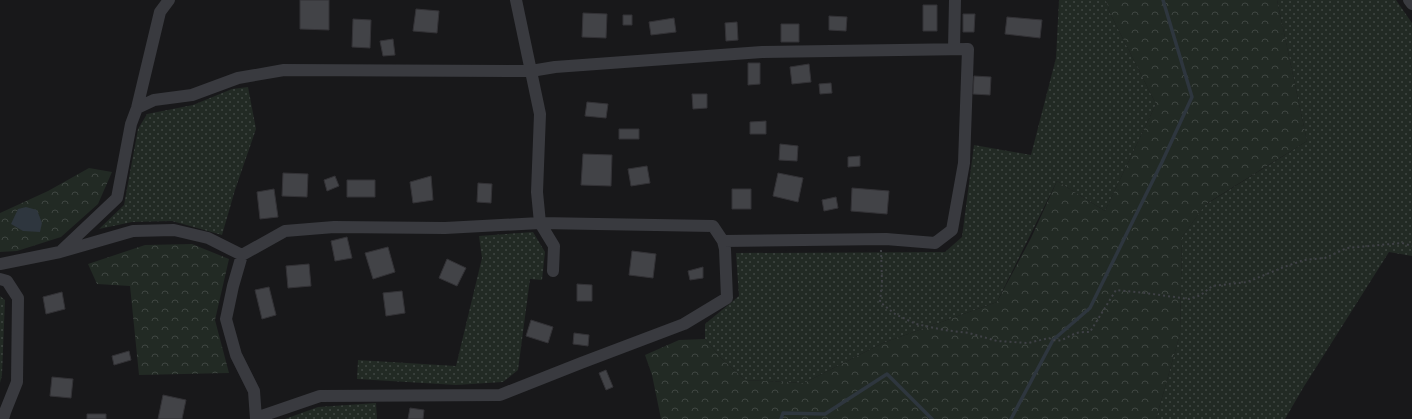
<svg xmlns="http://www.w3.org/2000/svg" width="1412" height="419" viewBox="0 0 1412 419" font-family="'DM Sans',sans-serif">
<style>
.grass{fill:url(#grass-dots)}
.forest{fill:url(#forest-crowns)}
.water{fill:#2e363e}
.lines{fill:none;stroke-linecap:round;stroke-linejoin:round}
.stream{stroke:#2e363e;stroke-width:3.5}
.building{fill:#424347;stroke:#333236}
.path{stroke:#3f4146;stroke-width:2;stroke-dasharray:2 3;stroke-linecap:butt}
.minor{stroke:#393a3f;stroke-width:12}
</style>
<defs>
<pattern id="grass-dots" width="8" height="8" patternUnits="userSpaceOnUse"><rect width="8" height="8" fill="#222a24"/><path d="M2 2h.1M6 6h.1" fill="none" stroke="#3f4642" stroke-width="1.8" stroke-linecap="round"/></pattern>
<pattern id="forest-crowns" width="20" height="18" patternUnits="userSpaceOnUse"><rect width="20" height="18" fill="#222a24"/><path d="M2 6a3 3 0 1 1 6 0M12 15a3 3 0 1 1 6 0" fill="none" stroke="#3f4642"/></pattern>
</defs>
<rect width="100%" height="100%" fill="#18181a"/>
<path class="grass" d="M1059 0H1106L1110 13 1156 104 1105 211 1057 181 997 302 883 343 804 383 745 380 722 359 705 339V324L739 296 736 253 945 252 962 237 974 145 1031 155 1056 58Z
M1277 0H1396L1412 23V256L1389 252 1303 388 1285 419H1156L1180 334 1182 237 1205 205 1307 141Z
M248 87 256 129 235 190 222 235 172 221 132 222 99 229 124 205 138 129 147 114 193 105 232 89Z
M533 232 545 252 542 280 530 279 518 370 503 382 456 385 357 379 358 360 456 366 482 258 479 236Z
M0 296 5 300 2 375 0 383Z
M376 403 377 419H285L318 407Z"/>
<path class="forest" d="M1106 0H1277L1307 141 1206 204 1182 237 1180 334 1156 419H661L652 375 645 355 679 340 705 339 722 359 745 380 804 383 883 343 997 302 1031 238 1057 181 1105 211 1156 104 1110 13Z
M89 168 112 172 98 204 61 237 17 251 0 252V213L48 191Z
M192 244 229 259 215 320 229 373 139 375 130 286 97 284 88 264 145 245Z"/>
<path class="water" d="M26 207 37 210 42 223 40 232 23 231 11 224 18 209Z"/>
<g class="lines">
<path class="stream" d="M781 419 783 413 825 414 887 374 932 419
M1011 419 1053 340 1090 308 1162 162 1192 97 1163 0"/>
</g>
<path class="building" d="M300 0H329V30L300 29Z
M923 5H937V31H923Z
M416 9 439 11 437 33 413 31Z
M583 13 607 14 606 38 582 37Z
M963 14H975L974 32H963Z
M623 15H632V25H623Z
M829 16 847 17 846 31 829 30Z
M1007 17 1042 20 1040 38 1005 34Z
M674 18 676 32 651 35 649 22Z
M353 19 371 20 370 48 352 47Z
M737 22 738 40 726 41 725 23Z
M781 24H799V42H781Z
M393 39 395 55 383 56 380 41Z
M748 63H760V84L748 85Z
M809 64 811 82 792 84 790 67Z
M974 76 991 77 990 95 973 94Z
M831 83 832 93 820 94 819 84Z
M692 94H707V108L693 109Z
M587 102 608 104 606 118 585 116Z
M766 121V134H750V122Z
M619 129H639V139H619Z
M780 144 798 146 797 161 779 160Z
M583 154 612 155 611 186 581 185Z
M860 156V166L848 167V157Z
M647 166 650 183 631 186 628 169Z
M283 173 308 174 307 197 282 196Z
M778 173 803 178 798 202 773 196Z
M335 176 339 186 327 191 324 180Z
M431 176 433 200 413 203 410 182Z
M347 180H375V197H347Z
M478 183 492 184 491 203 477 202Z
M852 188 889 191 887 214 851 211Z
M274 189 278 217 260 219 257 192Z
M732 189H751V209H732Z
M836 197 838 208 824 211 822 200Z
M347 237 352 258 335 261 331 241Z
M388 247 395 272 373 279 365 253Z
M632 251 656 254 653 278 629 275Z
M447 259 466 268 457 286 439 278Z
M309 264 311 286 288 288 286 266Z
M703 267V278L690 280 688 271Z
M577 284 592 285V301H577Z
M269 287 276 315 262 319 255 290Z
M402 291 405 313 386 316 383 293Z
M62 292 65 309 46 314 43 297Z
M531 320 553 327 548 343 526 336Z
M574 333 589 335 588 346 573 344Z
M129 351 131 360 114 365 112 356Z
M606 370 613 387 606 390 599 373Z
M52 377 73 379 71 398 50 396Z
M163 395 186 400 182 419H158Z
M410 408 424 410 423 419H408Z
M87 414H106V419H87Z"/>
<g class="lines">
<path class="path" d="M881 250 882 282 880 302 895 314 916 324 944 330 969 333 997 341 1028 343 1049 338C1059 344 1065 338 1074 334 1078 332 1085 332 1090 332L1116 290 1145 293 1189 299 1201 295 1212 286 1247 282 1284 267 1304 260 1325 258 1347 248 1402 243 1412 246"/>
<path class="minor" d="M516 0 540 114 537 192 540 223 554 246 553 271
M1409 0 1412 4
M954 49 955 0
M62 250 117 198 131 124 137 108 160 12 169 0
M242 255 233 286 226 319 236 355 254 391 256 419
M0 264 60 252 133 231 174 230 208 238 242 255 285 231 334 227 445 228 540 223 713 226 723 241 886 239 935 243 952 230 964 163 968 49 762 52 555 67 531 71 284 70 238 78 192 95 154 100 137 108
M0 279 7 281 18 298 17 382 5 412 3 419
M256 418 320 396 500 395 581 363 684 324 727 298 725 249 723 241"/>
</g>
</svg>
